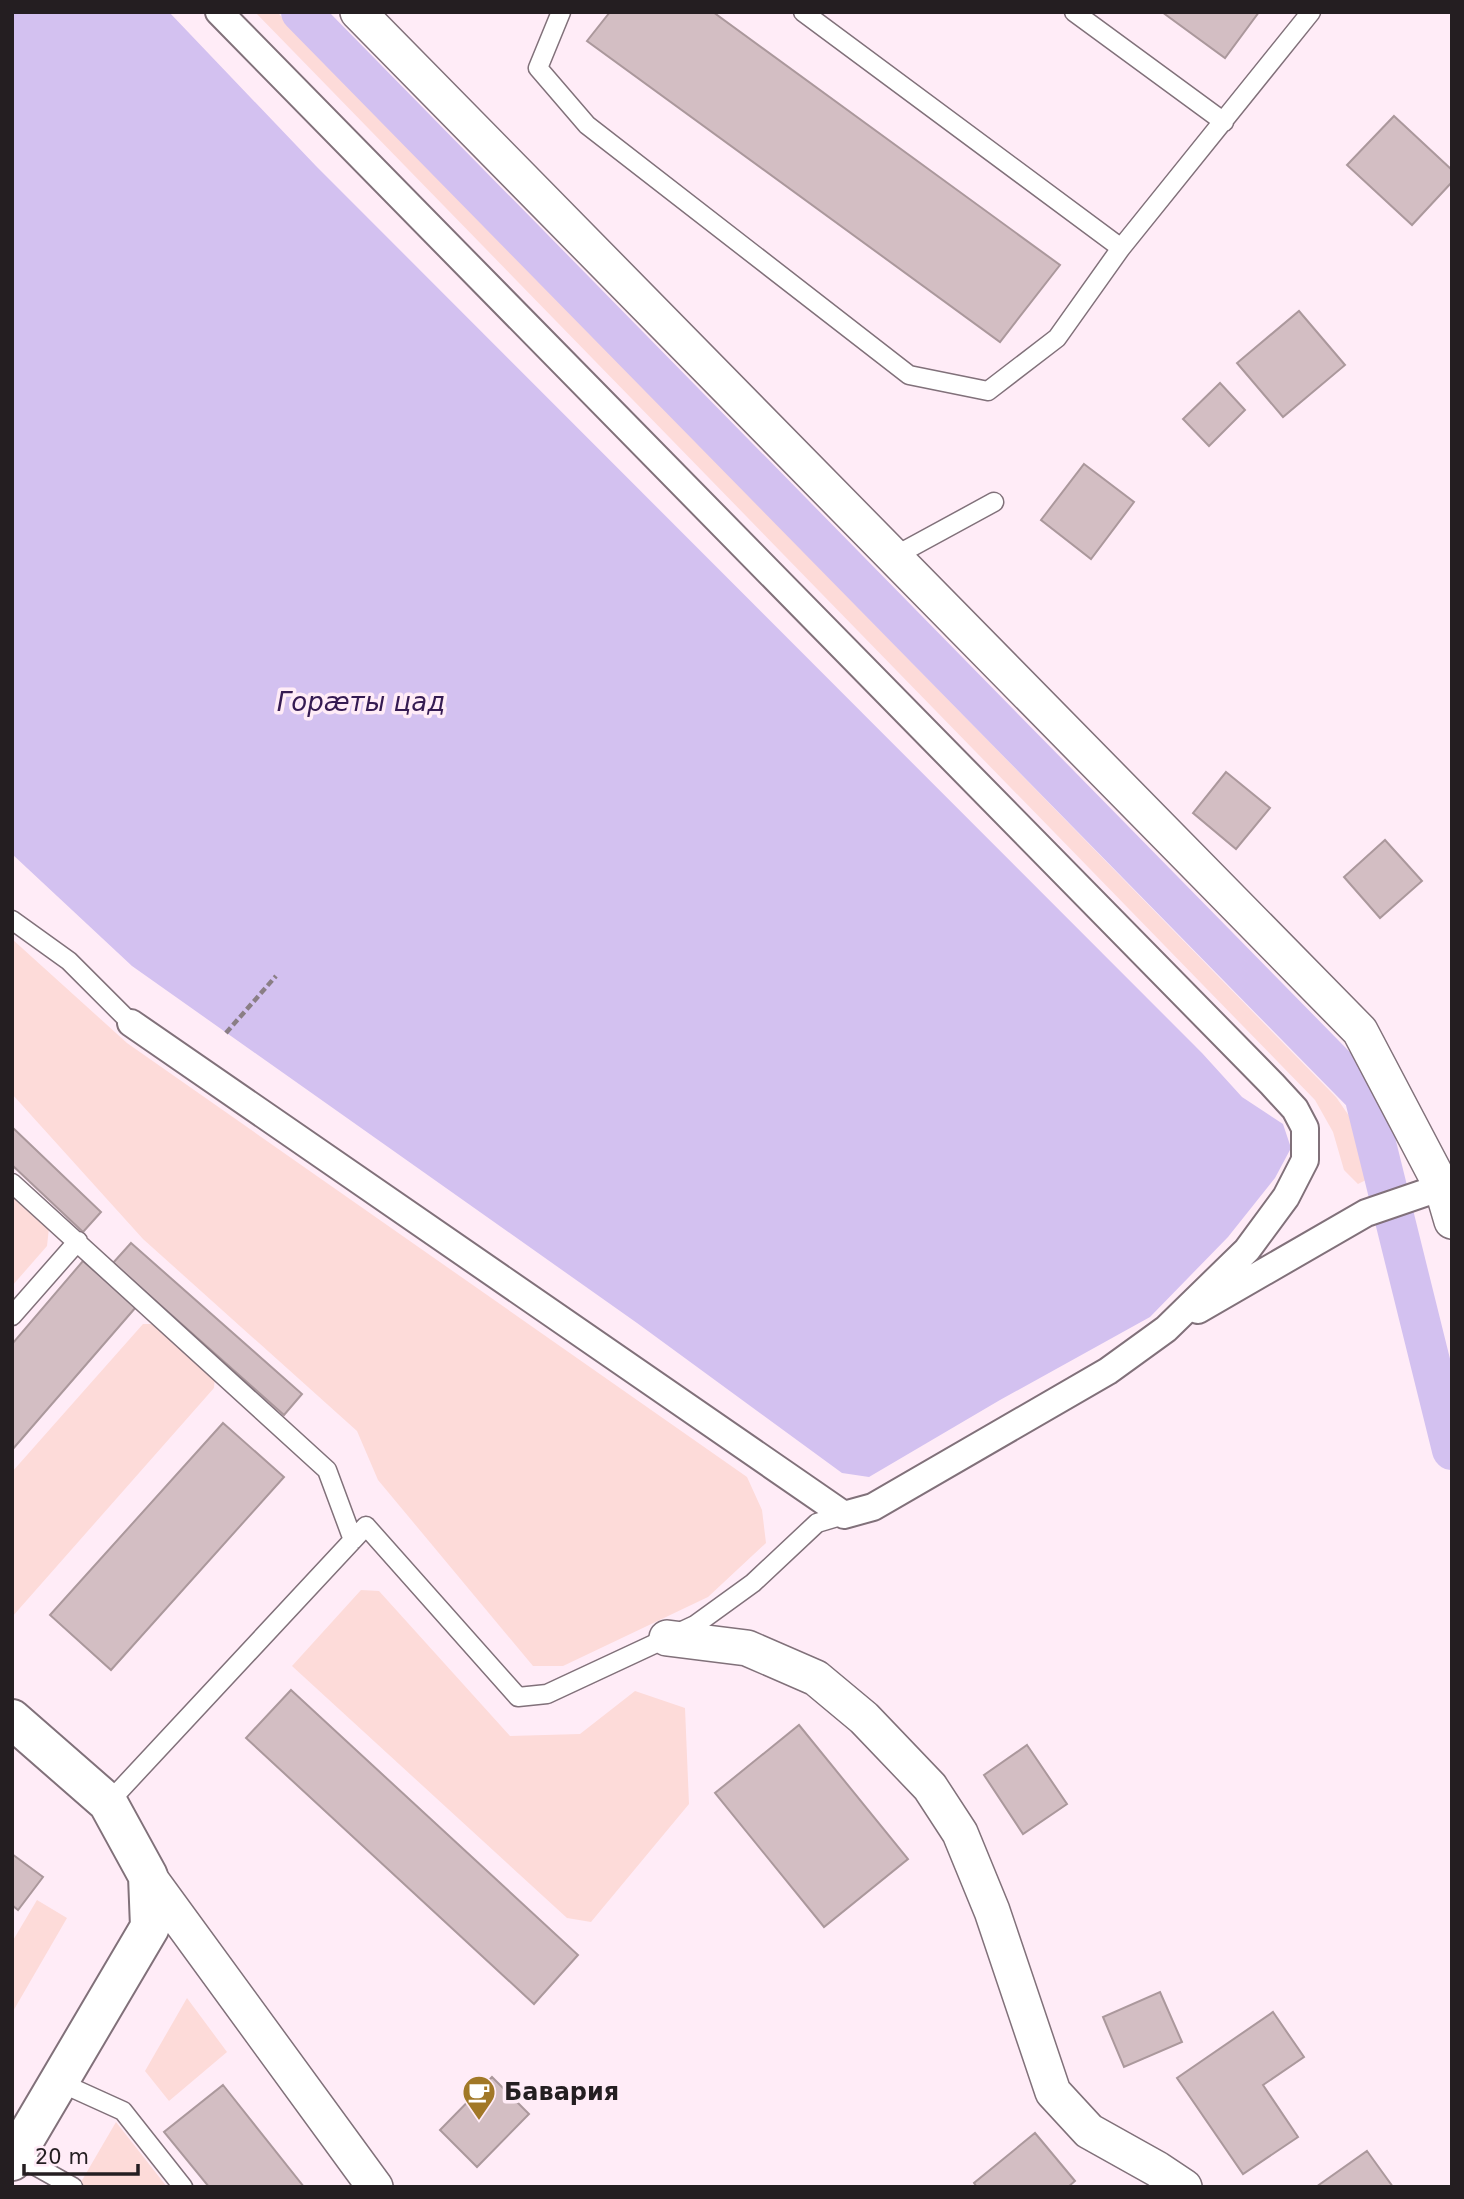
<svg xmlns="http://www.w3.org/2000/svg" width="1464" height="2199" viewBox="0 0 1464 2199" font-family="'DejaVu Sans',sans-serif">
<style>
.green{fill:#fddbd9}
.water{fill:#d3c1f0}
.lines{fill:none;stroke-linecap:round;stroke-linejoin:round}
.canal{stroke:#d3c1f0;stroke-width:40}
.building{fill:#d3bec3;stroke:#ab989c;stroke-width:2}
.service-casing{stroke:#81717a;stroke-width:21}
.pedestrian-casing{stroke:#81717a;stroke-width:30}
.minor-casing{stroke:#81717a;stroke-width:38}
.tertiary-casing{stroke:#81717a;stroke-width:42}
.path{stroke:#8a7e85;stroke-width:4.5;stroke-dasharray:7 3.5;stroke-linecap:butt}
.service{stroke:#fff;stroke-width:18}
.pedestrian{stroke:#fff;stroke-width:26}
.minor{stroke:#fff;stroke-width:35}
.tertiary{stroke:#fff;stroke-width:38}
.labels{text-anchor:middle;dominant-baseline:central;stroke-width:7;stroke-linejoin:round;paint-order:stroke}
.poi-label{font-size:24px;font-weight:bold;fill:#241e21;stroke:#ffecf7;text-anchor:start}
.water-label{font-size:26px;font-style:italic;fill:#351b52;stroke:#ffecf7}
</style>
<rect width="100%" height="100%" fill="#ffecf7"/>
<path class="green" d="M255 12H277L1336 1097 1356 1126 1370 1178 1358 1184 1344 1170 1333 1132 1315 1100Z
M12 939 127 1043 747 1477 762 1510 766 1543 708 1597 563 1666H533L378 1480 357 1431 143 1239 12 1094Z
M12 1195 49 1228 47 1246 12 1286Z
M143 1324H157L215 1375 214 1388 12 1617V1472Z
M361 1590 379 1591 510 1736 580 1734 635 1691 685 1708 689 1804 591 1922 567 1918 292 1666Z
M37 1900 67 1918 12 2013V1942Z
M187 1998 227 2052 169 2101 145 2071Z
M116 2122 167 2187H84L81 2182Z"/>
<path class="water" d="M12 12H169L316 166 1202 1053 1242 1097 1283 1124 1291 1148 1275 1178 1228 1237 1150 1317 1000 1400 869 1477 842 1473 637 1323 132 966 12 854Z"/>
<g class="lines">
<path class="canal" d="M301 12 1364 1095 1452 1450"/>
</g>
<path class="building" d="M610 12H713L1060 265 1000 342 587 41Z
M1162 12H1259L1225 58Z
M1394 116 1452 170V182L1412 225 1347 165Z
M1299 311 1345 365 1283 417 1237 363Z
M1220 383 1245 410 1209 446 1183 419Z
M1084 464 1134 502 1091 559 1041 520Z
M1226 772 1270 808 1236 849 1193 813Z
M1385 840 1422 881 1380 918 1344 877Z
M12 1127 101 1212 83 1232 12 1165Z
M131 1243 302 1394 284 1415 113 1263Z
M83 1261 136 1307 12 1450V1344Z
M223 1423 284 1477 111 1670 50 1615Z
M291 1690 578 1955 534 2004 246 1738Z
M799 1725 908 1859 824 1927 715 1793Z
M1027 1745 1067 1804 1023 1834 984 1775Z
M12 1854 43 1877 18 1910 12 1905Z
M1160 1992 1182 2042 1124 2067 1103 2017Z
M1273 2012 1304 2057 1263 2085 1298 2137 1243 2174 1177 2078Z
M492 2077 529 2114 477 2167 440 2130Z
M223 2085 304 2187H209L164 2132Z
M1035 2133 1075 2181 1068 2187H977L974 2183Z
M1367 2151 1393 2187H1316Z"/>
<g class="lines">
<defs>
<path id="service" d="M561 12 538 68 587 125 909 375 988 391 1057 338 1121 248 1311 12
M803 12 1121 248
M1074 12 1224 122
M893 557 994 502
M12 920 69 961 131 1023
M12 1183 327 1470 353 1540
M12 1316 78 1241
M108 1803 366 1526 518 1697 547 1694 695 1625 753 1583 817 1523 844 1515
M59 2082 123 2111 183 2187
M16 2155 73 2187"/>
<path id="pedestrian" d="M131 1023 844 1515 873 1507 1108 1371 1166 1329 1247 1250 1286 1197 1305 1160V1128L1295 1109 1272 1084 219 12
M1198 1310 1366 1213 1442 1187"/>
<path id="minor" d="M358 12 1360 1031 1442 1187 1452 1221
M667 1638 747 1648 816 1678 864 1718 930 1787 960 1833 992 1911 1053 2092 1089 2131 1157 2169 1184 2187
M148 1876 375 2187"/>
<path id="tertiary" d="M12 1719 108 1803 148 1876 150 1927 12 2161"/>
</defs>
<use href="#service" class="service-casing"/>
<use href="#pedestrian" class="pedestrian-casing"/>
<use href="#minor" class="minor-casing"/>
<use href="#tertiary" class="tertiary-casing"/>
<path class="path" d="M226 1033 276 976"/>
<use href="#service" class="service"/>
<use href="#pedestrian" class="pedestrian"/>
<use href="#minor" class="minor"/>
<use href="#tertiary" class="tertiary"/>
</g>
<defs>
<symbol id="cafe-pin" viewBox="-11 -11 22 30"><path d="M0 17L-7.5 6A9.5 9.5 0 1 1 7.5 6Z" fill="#a17827" stroke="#ffecf7"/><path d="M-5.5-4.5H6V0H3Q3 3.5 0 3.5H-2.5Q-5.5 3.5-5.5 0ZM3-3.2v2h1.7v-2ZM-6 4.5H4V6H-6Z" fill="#fff"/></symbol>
</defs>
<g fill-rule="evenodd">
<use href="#cafe-pin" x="460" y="2073" width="38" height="52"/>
</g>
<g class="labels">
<g class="poi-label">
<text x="504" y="2092">Бавария</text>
</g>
<g class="water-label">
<text x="361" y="702">Горӕты цад</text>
</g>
</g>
<rect width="1464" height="2199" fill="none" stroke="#241e21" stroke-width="28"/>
<path d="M24 2164v10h114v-10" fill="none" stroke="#241e21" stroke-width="3.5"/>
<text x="35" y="2164" font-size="21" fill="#241e21" stroke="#ffecf7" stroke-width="5" paint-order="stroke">20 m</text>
</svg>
